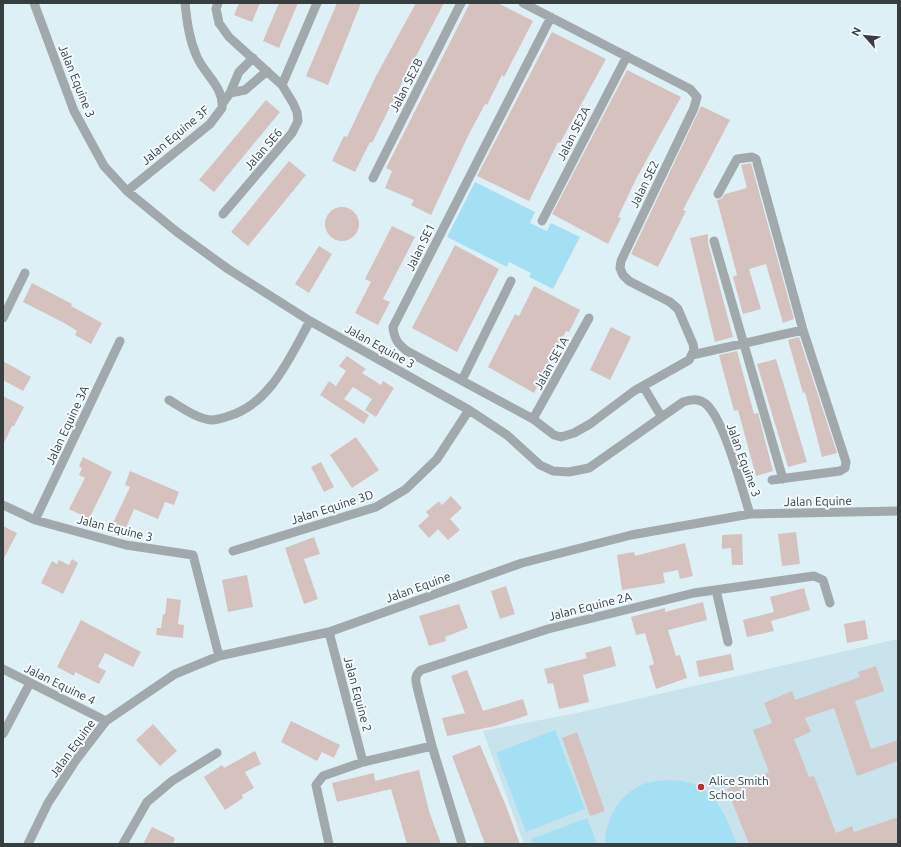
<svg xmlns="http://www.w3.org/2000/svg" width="901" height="847" viewBox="0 0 901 847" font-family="Ubuntu,sans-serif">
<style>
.built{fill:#c8e3eb}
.green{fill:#a3e0f3}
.building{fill:#d5c2bf}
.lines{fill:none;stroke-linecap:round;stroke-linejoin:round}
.minor{stroke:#a2a9ac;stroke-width:9}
.poi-dot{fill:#be3028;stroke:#f4fbfe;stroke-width:1.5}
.labels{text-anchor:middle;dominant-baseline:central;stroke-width:4;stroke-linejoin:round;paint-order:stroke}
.street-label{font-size:12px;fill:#363e40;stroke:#f4fbfe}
.poi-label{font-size:12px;fill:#363e40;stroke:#f4fbfe;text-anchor:start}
</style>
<rect width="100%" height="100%" fill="#ddf0f6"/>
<path class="built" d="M898 639V844H524L483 731 577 713Z"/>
<path class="green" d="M475 182 535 212 530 223 547 231 551 223 580 237 553 289 529 277 531 273 509 262 507 267 447 237Z
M555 730 585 809 526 832 496 753Z
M669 780C714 781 722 808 737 844H605C605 820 619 795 641 785 650 781 660 781 669 780Z
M587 818 597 844H533L531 839Z"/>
<path class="building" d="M239 3H260L252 22 234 15Z
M279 3H298L279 48 263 41Z
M337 3H361L328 85 306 76Z
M416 3H444L402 83 372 143 370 142 355 172 332 161 344 136 347 137 376 76Z
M470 3H498L533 21 504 77 502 75 487 105 485 104 469 134 431 215 411 205 414 200 385 188 392 171 386 168Z
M552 32 606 59 560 143 558 142 529 201 477 176Z
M627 70 681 97 635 181 618 217 621 218 608 244 552 214Z
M266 100 280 112 214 192 199 180Z
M701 106 730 120 683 210 686 211 658 267 631 254Z
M289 161 306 175 248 246 231 232Z
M751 163 794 319 783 323 766 264 749 269 761 309 743 314 733 277 737 275 717 200 721 199 725 194 747 188 741 165Z
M325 224a17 17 0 1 1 34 0a17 17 0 1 1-34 0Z
M392 226 415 237 383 299 390 302 378 325 355 313 371 282 365 279Z
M708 234V243L733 337 715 342 690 238Z
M455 245 499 269 457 352 412 328Z
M319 246 332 254 309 293 295 284Z
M32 283 72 304 71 306 102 323 91 344 75 335 77 331 66 324 23 302Z
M534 286 580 310 569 332 566 331 534 393 488 367 515 314 519 316Z
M611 327 631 337 610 380 590 370Z
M799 337 837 453 822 457 805 392 803 393 788 340Z
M737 351 754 414 758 413 773 471 756 476 738 410 734 411 719 355Z
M347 356 366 369 362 373 381 385 383 381 394 388 376 417 365 410 372 399 353 387 344 399 369 415 364 424 320 395 329 381 336 386 346 371 339 366Z
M776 359 807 462 788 467 757 364Z
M3 361 31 377 23 391 3 380Z
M3 396 24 407 14 426H12L3 445Z
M356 437 379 470 352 488 330 455Z
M83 457 112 472 89 519 69 509 85 478 79 475 82 468 79 466Z
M321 462 334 487 324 492 311 467Z
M130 471 179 492 174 505 165 502 158 519 134 509 126 528 113 523 130 487 125 485Z
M451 496 462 508 450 519 460 530 448 540 438 529 429 538 418 526 429 516 426 512 439 501 442 505Z
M3 526 17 533 3 560Z
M796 532 800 564 782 566 778 534Z
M742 534 743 565H732L731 548 722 549V535Z
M314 537 320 554 304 559 318 599 304 604 285 548Z
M685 543 693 576 680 579 678 570 663 573 665 583 622 590 617 555 634 552 635 556Z
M72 559 78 563 63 594 41 583 52 561 57 564 59 560 69 565Z
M247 575 253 607 228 612 222 580Z
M506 586 515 614 500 619 491 591Z
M804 588 810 610 771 621 774 631 747 637 743 620 774 612 770 597Z
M167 598 181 600 178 624 184 625 183 638 156 635 157 628H161L163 614 165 615Z
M703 602 707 620 668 630 676 656 680 655 687 678 656 689 649 666 654 664 645 633 636 635 631 617 665 608V612Z
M459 604 468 628 445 637 446 641 429 646 419 616Z
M81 620 141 652 133 667 105 653 98 667 106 671 99 684 75 672 74 676 57 667Z
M865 620 868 639 847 643 844 624Z
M611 646 616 666 583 675 589 702 559 709 553 683 548 684 544 669 587 658 585 653Z
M731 654 734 670 699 677 696 661Z
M876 666 884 691 855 701 871 749 898 740V761L857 776 834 708 805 718 811 732 794 739 809 777 814 776 836 833 852 826 854 832 898 817V844H749L727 789 769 772 753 730 772 723 764 703 792 691 795 700 860 677 858 672Z
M467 670 483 711 523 699 528 715 495 726 447 736 442 718 465 713 451 676Z
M291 721 340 745 334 758 322 752 317 761 281 742Z
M153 724 177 751 160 766 136 740Z
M577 732 605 811 590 816 562 738Z
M480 745 506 806 520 844H485L452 756Z
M255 751 261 764 245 772 254 788 242 795 243 798 225 810 204 777 222 765 224 768Z
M419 770 429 811 441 844H407L391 789 337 802 332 783 374 773 375 781Z
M152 827 175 838 173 844H143Z"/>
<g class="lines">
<path class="minor" d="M34 3 74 111 104 166 127 191 177 232 228 269 310 321 469 410 507 435 540 465 553 471 569 472 589 468 683 402C691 399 701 398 708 406 726 426 741 486 750 514
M218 3 216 9 219 23 229 37 282 85 293 103 297 112 298 121 292 133 223 214
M523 3 690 89 697 97 694 108 638 225 621 261 620 268 623 275 629 281 670 302 678 309 693 344 694 350 689 360 634 391 590 424 574 433 561 437 554 435 533 419 407 351C398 344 394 339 393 327L551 17
M282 85 317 3
M230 93 245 90 267 71
M223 103 230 93 239 72 253 58
M373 178 461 3
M127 191 210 124 222 108C224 87 205 75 197 57 189 39 187 22 185 3
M718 194 737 159 752 157 756 159 803 330 846 462 845 468 840 471 772 480
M542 221 627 56
M714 241 783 479
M3 318 25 273
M692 355 803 330
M462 380 511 281
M643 386 661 416
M169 400C181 407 197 419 211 420 216 420 223 418 229 416 271 403 290 357 310 321
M533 419 589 318
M3 505 35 520 126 545 193 555 219 656
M35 520 120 341
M233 551 376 507 406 489 437 459 469 410
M716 590 728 642
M329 632 363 762
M3 669 106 721
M3 734 30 683
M28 844 48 803 76 760 106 721 175 674 219 656 329 632 522 563 631 535 750 514 898 511
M123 844 147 802 172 781 217 753
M329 844 316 785 323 776 363 762 432 746
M462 844 432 746 417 687C415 679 415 675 421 670L548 629 694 593 814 576 823 580 830 603"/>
</g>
<circle class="poi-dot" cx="701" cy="787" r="4"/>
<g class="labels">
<g class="street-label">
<text transform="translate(77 81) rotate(68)">Jalan Equine 3</text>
<text transform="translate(406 85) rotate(-63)">Jalan SE2B</text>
<text transform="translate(573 133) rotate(-63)">Jalan SE2A</text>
<text transform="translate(175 135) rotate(-40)">Jalan Equine 3F</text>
<text transform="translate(263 149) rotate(-49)">Jalan SE6</text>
<text transform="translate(644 184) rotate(-64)">Jalan SE2</text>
<text transform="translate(420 247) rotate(-64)">Jalan SE1</text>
<text transform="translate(380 346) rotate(29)">Jalan Equine 3</text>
<text transform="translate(551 363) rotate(-61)">Jalan SE1A</text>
<text transform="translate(67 425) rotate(-65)">Jalan Equine 3A</text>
<text transform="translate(744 460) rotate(70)">Jalan Equine 3</text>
<text transform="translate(818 501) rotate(-1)">Jalan Equine</text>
<text transform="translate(332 507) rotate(-18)">Jalan Equine 3D</text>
<text transform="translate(115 528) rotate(14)">Jalan Equine 3</text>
<text transform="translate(418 587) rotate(-20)">Jalan Equine</text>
<text transform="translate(590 606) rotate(-14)">Jalan Equine 2A</text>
<text transform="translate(60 684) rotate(26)">Jalan Equine 4</text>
<text transform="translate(358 694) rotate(75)">Jalan Equine 2</text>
<text transform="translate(72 748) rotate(-54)">Jalan Equine</text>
</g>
<g class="poi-label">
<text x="709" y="780">Alice Smith<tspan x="709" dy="14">School</tspan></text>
</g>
</g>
<rect width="901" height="847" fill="none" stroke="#363e40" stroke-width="8"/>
<g transform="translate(865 36) rotate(297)" stroke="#f4fbfe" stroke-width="3" paint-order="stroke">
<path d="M0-3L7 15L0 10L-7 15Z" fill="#363e40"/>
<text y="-6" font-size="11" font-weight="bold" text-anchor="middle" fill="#363e40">N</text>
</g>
</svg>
